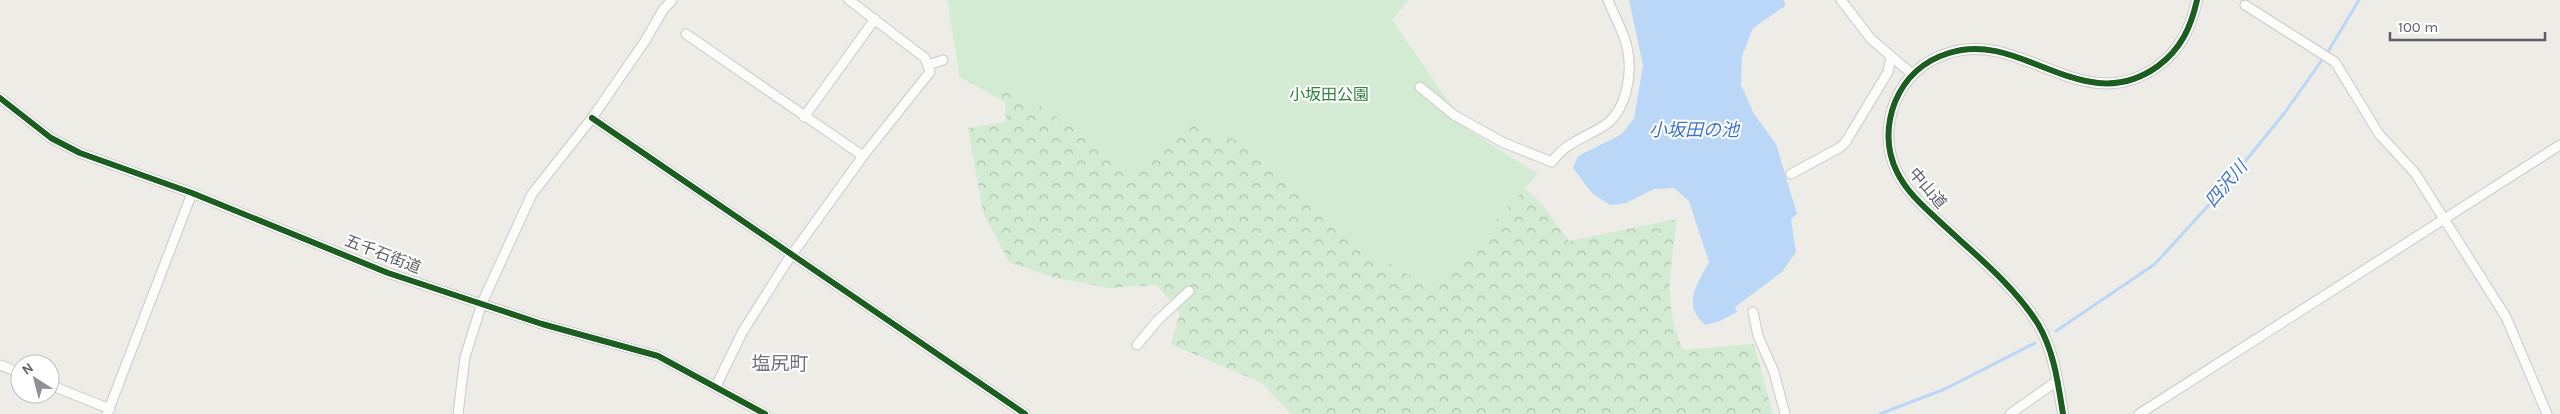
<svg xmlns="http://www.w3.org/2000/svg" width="2560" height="414" viewBox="0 0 2560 414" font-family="Karla,'Noto Sans JP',sans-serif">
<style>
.forest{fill:url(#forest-crowns)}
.park{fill:#d3ead3}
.water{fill:#bad7f8}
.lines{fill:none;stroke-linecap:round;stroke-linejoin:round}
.stream{stroke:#bad7f8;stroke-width:3}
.minor-casing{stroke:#c9cac9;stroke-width:11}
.tertiary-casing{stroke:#c9cac9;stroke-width:12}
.minor{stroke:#fcfcfb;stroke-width:9}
.tertiary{stroke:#fcfcfb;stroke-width:10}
.cycleway-casing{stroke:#fff;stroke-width:9}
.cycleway{stroke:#1b5e20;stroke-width:6}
.labels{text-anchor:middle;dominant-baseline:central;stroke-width:4;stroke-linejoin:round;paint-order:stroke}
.park-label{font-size:16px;fill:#2e823a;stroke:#fff}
.street-label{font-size:16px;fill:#5c5f66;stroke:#fff}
.water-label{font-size:18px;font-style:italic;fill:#3d74cc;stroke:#fff}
.quarter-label{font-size:19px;fill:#6d7178;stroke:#fff}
</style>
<defs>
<pattern id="forest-crowns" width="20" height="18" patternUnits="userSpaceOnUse" patternTransform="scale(1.25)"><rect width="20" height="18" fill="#d3ead3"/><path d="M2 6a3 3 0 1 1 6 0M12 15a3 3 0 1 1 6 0" fill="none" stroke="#aec1af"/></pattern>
</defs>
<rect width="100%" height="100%" fill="#edece7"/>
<path class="forest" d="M950 0 1485 153 1539 201 1569 241 1677 219C1671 266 1662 305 1683 350L1754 344 1773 414H1291L1262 383 1171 344 1180 313 1157 285 1109 288 1052 277 1009 262 983 212 968 128 1006 122 1005 102 960 77Z"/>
<path class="park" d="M947 0H1409L1392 20 1468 130 1538 174 1433 291 1365 247 1247 146 1199 124 1174 131 1138 173 1036 103 960 77Z"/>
<path class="water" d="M1629 0H1784L1785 6 1753 28 1742 56 1741 85 1754 114 1776 144 1797 214 1791 219 1796 252 1782 272 1735 307 1737 312 1720 321 1706 325C1681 306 1697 284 1709 262L1689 201 1674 188 1654 189 1626 203 1610 205 1592 193 1573 168 1578 156 1622 134 1634 118 1643 65Z"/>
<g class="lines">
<path class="stream" d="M2056 331 2155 264 2217 196 2286 111 2329 50 2359 0
M1880 414 1945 389 2035 343"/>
<defs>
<path id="minor" d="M1841 0 1871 39 1912 74
M2245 5 2335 62 2379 134 2415 173 2506 317 2547 414
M686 34 863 156
M928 65 943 60
M1420 87 1454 115 1502 142 1552 162C1565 143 1584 138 1602 127 1627 112 1633 73 1627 47 1623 30 1614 16 1608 0
M0 98 51 138 80 153 192 193 388 273 542 324 658 356 765 414
M804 117 875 19
M592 118 1025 414
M1791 174 1839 148 1845 143 1888 72 1891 57
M1753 312 1758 336 1774 372 1785 414
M1137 345 1158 320 1189 291
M0 365 20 373
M50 385 110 409
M716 386 743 331 788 260 863 156 930 72 925 58 849 0
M107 414 192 193
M458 414 465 357 482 303 532 194 592 118 645 41 663 10 672 0
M2010 414 2057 381
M2139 414 2560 145"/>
<path id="tertiary" d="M2063 414C2058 383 2054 351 2038 324 2013 284 1972 252 1938 220 1923 206 1906 191 1897 172 1886 150 1886 125 1895 102 1905 78 1923 61 1949 53 2021 29 2084 120 2158 66 2181 49 2191 27 2197 0"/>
</defs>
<use href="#minor" class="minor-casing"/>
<use href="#tertiary" class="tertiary-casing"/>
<use href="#minor" class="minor"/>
<use href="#tertiary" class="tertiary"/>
<defs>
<path id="cycleway" d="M0 98 51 138 80 153 192 193 388 273 542 324 658 356 765 414
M592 118 1025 414
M2063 414C2058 383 2054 351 2038 324 2013 284 1972 252 1938 220 1923 206 1906 191 1897 172 1886 150 1886 125 1895 102 1905 78 1923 61 1949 53 2021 29 2084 120 2158 66 2181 49 2191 27 2197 0"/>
</defs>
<use href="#cycleway" class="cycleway-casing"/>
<use href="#cycleway" class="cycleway"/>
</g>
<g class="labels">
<g class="park-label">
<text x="1329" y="94">小坂田公園</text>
</g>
<g class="street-label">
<text transform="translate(1928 188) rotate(49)">中山道</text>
<text transform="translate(383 254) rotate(21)">五千石街道</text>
</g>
<g class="water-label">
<text x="1694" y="130">小坂田の池</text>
<text transform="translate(2226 184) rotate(-50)">四沢川</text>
</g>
<g class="quarter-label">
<text x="780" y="364">塩尻町</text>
</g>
</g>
<g transform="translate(35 379) rotate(324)"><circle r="24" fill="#ffffff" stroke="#bebfc2"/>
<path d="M0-4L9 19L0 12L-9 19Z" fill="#8f9093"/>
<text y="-8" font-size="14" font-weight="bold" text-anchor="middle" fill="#5c5f66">N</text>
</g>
<path d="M2390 32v8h155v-8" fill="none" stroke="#5c5f66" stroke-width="2.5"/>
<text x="2398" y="32" font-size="15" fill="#5c5f66" stroke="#ffffff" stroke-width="4" paint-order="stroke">100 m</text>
</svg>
